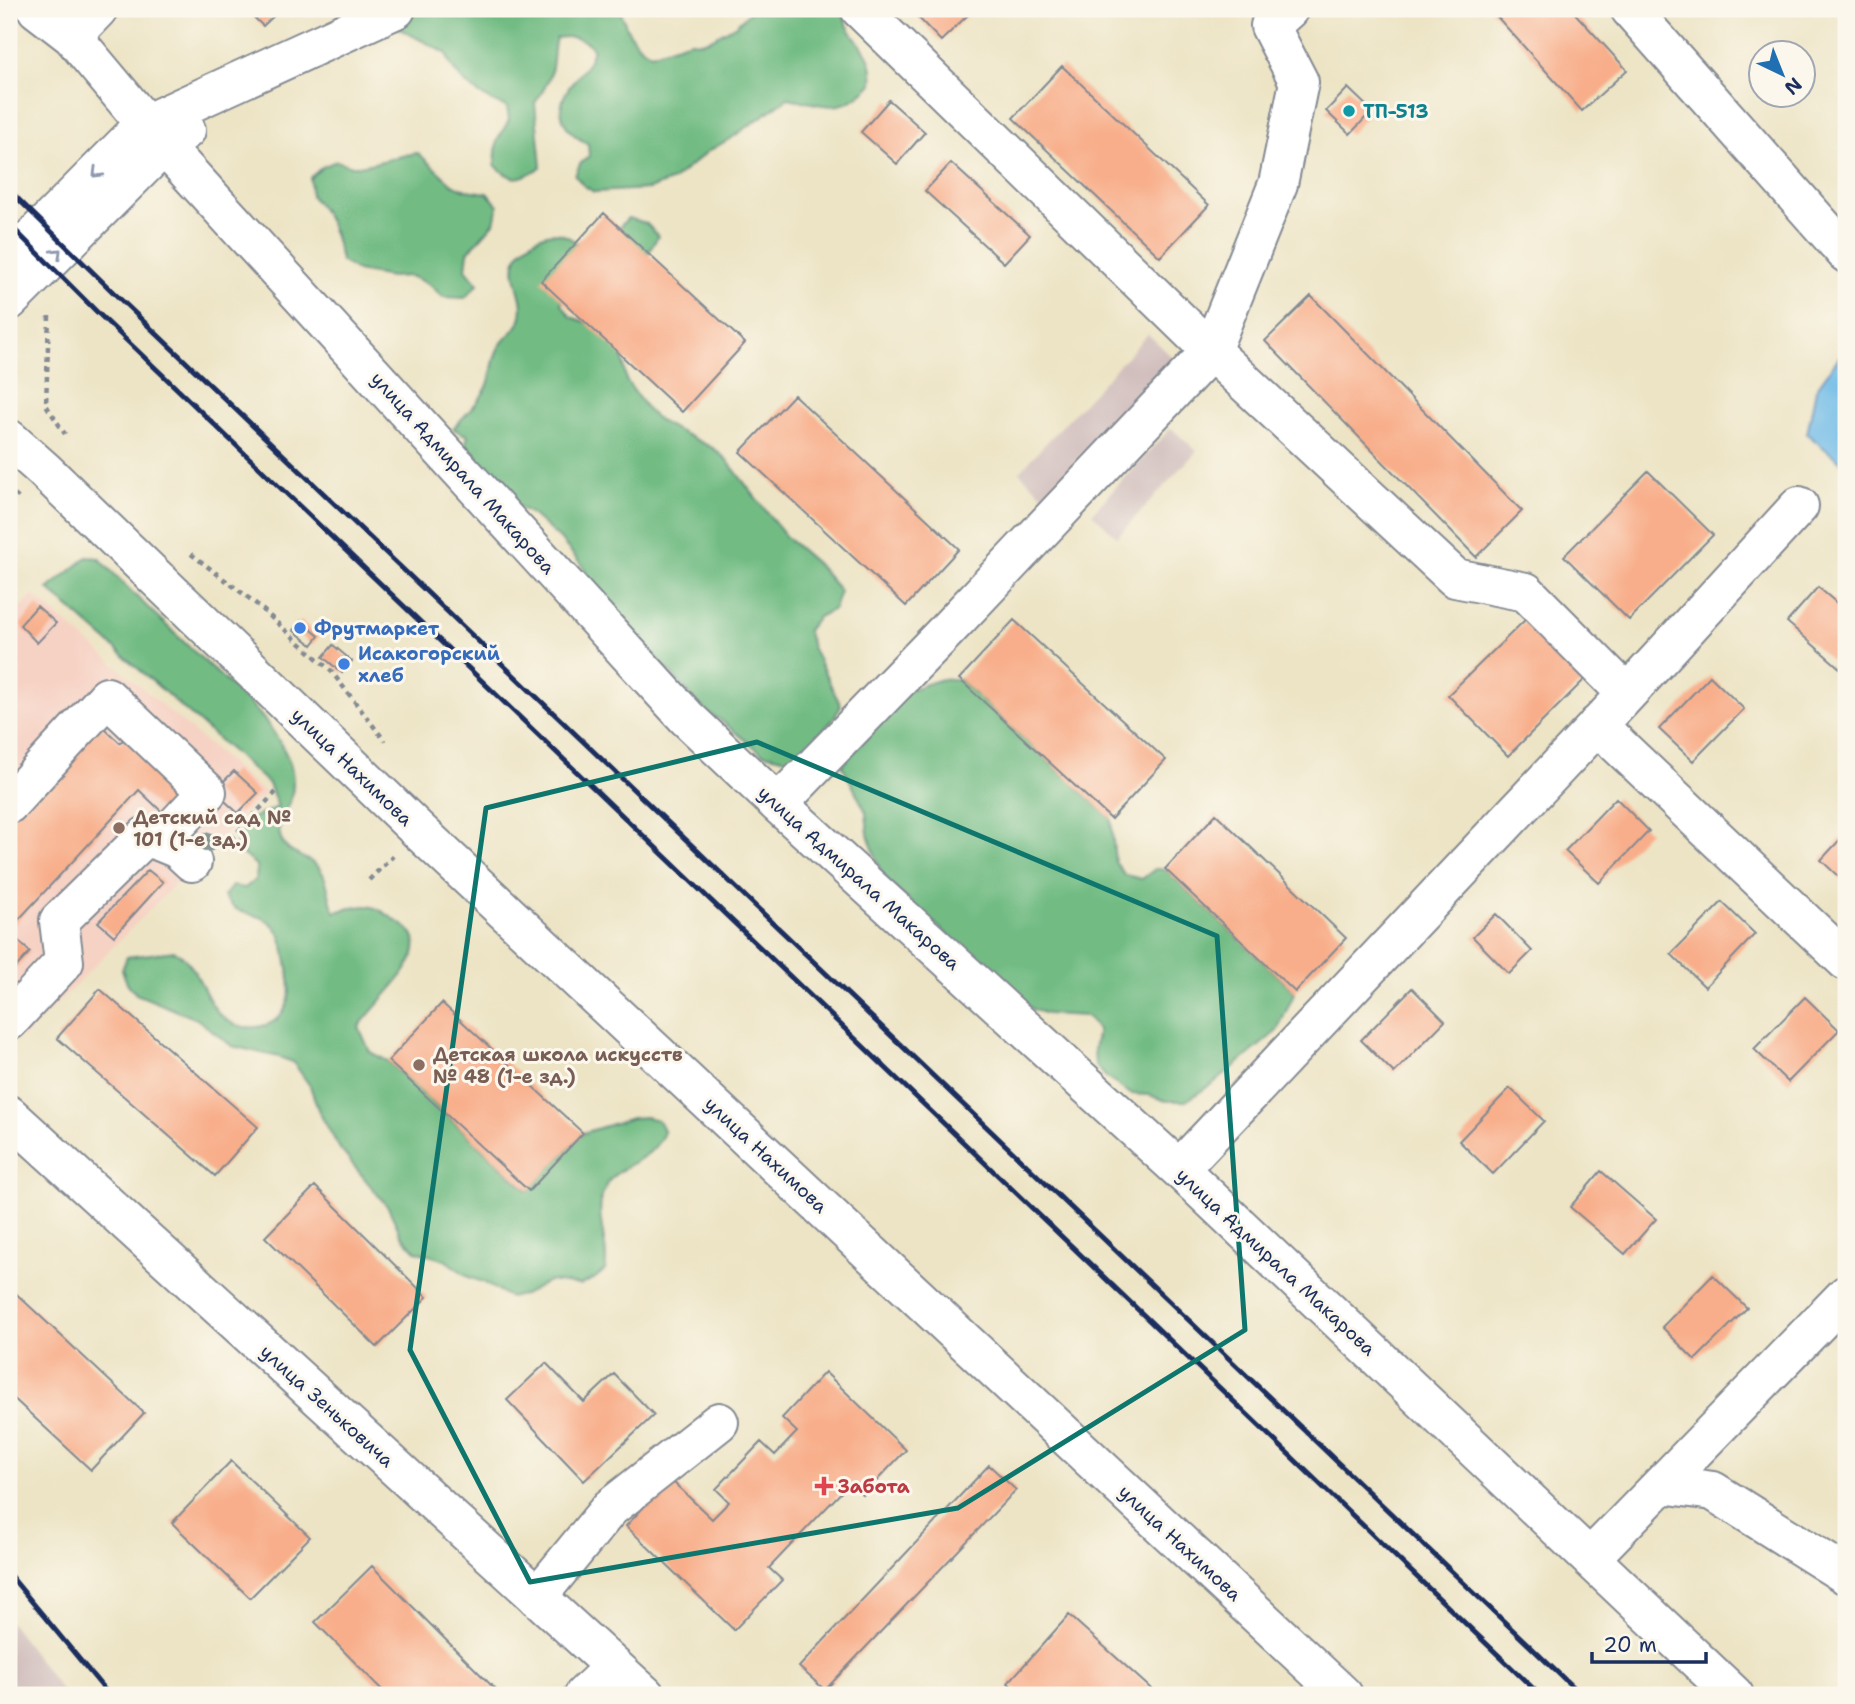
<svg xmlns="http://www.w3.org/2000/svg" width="1855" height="1704" viewBox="0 0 1855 1704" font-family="'Shantell Sans',sans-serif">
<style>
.built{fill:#f6d2c4}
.industrial{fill:#d1bfbe}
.forest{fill:#72bc84;stroke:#467671;stroke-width:2}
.water{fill:#6dbae7;stroke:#4474a2;stroke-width:2}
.building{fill:#f8ae8a}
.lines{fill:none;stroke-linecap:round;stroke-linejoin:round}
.minor-casing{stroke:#848a92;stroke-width:42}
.major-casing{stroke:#848a92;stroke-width:42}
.path{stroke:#848a92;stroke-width:4.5;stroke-dasharray:5 5;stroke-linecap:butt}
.minor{stroke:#fff;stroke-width:38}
.major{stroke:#fff;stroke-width:38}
.rail{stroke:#1b2f5e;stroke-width:5}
.tree{fill:#899895}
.oneway{stroke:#8d97ae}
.marked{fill:none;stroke:#0f766e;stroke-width:5;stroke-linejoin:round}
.culture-dot{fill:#0f9aa8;stroke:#fbf7ec;stroke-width:2.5}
.shop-dot{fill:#3f7fe0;stroke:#fbf7ec;stroke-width:2.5}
.education-dot{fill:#8d6e63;stroke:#fbf7ec;stroke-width:2.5}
.health-dot{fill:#e0444e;stroke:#fbf7ec;stroke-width:2.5}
.labels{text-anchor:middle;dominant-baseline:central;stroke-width:6;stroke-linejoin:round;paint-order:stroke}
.culture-label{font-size:19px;font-weight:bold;fill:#0d838f;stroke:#fbf7ec;text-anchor:start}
.street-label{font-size:19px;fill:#1b2f5e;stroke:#fbf7ec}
.shop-label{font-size:19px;font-weight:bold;fill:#366cbe;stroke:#fbf7ec;text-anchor:start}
.education-label{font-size:19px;font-weight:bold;fill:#785e54;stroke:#fbf7ec;text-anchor:start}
.health-label{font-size:19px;font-weight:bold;fill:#be3a42;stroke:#fbf7ec;text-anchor:start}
</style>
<rect width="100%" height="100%" fill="#fbf7ec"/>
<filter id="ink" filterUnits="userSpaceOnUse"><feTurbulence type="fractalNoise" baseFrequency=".0143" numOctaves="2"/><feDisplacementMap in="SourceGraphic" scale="14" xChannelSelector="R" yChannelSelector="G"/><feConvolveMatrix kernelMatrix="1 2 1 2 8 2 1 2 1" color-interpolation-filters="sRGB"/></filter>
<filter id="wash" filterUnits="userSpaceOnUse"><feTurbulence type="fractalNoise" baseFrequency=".00686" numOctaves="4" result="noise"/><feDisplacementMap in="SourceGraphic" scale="28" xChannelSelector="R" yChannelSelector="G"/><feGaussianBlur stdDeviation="1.57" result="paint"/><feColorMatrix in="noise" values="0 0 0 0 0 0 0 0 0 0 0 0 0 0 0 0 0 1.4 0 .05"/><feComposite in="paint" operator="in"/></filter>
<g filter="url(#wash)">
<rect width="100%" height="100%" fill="#ede4c5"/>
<path class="built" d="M33 595 265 793 23 1038 9 1025V620Z"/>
<path class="industrial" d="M1148 334 1173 358 1043 495 1019 472Z
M1171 428 1197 451 1117 537 1092 513Z
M9 1621 65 1695H9Z"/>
<path class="forest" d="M372 9H620C626 29 632 43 651 54L690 41 702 42 713 38 736 25 753 9H843C846 42 876 44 872 84 841 116 827 105 788 98L733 137 707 152 673 180 649 189 594 192 583 185 575 175 580 164 589 156 588 144C560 129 552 107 574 81 583 69 590 64 593 48 582 36 572 36 556 38 553 49 554 57 552 67 550 80 543 92 535 103L541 167C521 180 512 183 495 165L497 141 509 120 507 107C482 99 453 79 446 53L384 21Z
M418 153 452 184 466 190 487 193 498 205 494 223 468 252 466 269 478 284 465 298 443 297 429 284 410 276 391 277 357 271 341 261C336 235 329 215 311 196L310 178 322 167 336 161C341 162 347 165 352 166 369 167 398 155 418 153Z
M628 218 646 223 658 236 649 252 637 263 568 289 561 303 571 317 591 324 621 344 626 380 649 412 664 424 713 448 726 459 786 537 816 563 840 591 834 609 818 617 807 630 812 647 841 706 832 721 794 761 762 753 720 720 706 712 599 595 582 565 560 539 533 515 505 499 463 452 468 436 453 429C464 415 479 404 487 387 492 376 492 363 497 351 501 339 515 333 519 322 533 291 489 264 539 237 556 228 569 236 582 247L615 232Z
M87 557 99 558C132 594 167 626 202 659 235 691 262 708 284 750 295 770 297 789 286 810 282 818 277 826 280 835 285 857 306 854 319 868 330 881 327 898 335 912 364 905 369 900 395 920 402 925 411 929 414 938 425 963 372 1006 359 1027L370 1052 388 1061 528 1191 583 1133 632 1118 646 1117 658 1120 664 1132C650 1167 613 1161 603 1193 594 1218 610 1244 605 1270L594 1279 580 1285 549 1281 524 1295 509 1297 483 1282 469 1277 445 1260 416 1251 401 1235 388 1207 340 1149 319 1112 310 1086 293 1062 279 1057 232 1046 197 1019 136 994 127 983 122 970 127 957 175 951C204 969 202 1006 230 1022 240 1028 255 1029 266 1025 276 1022 285 1012 288 1002 293 988 285 935 273 925 256 909 238 920 224 896L232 886 245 888 256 879 257 866 234 847 242 834 245 821 278 807 269 784 48 589Z
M942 679H959L1111 819 1115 862 1125 875 1142 879 1155 869H1165L1295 992 1277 1031 1218 1080 1186 1101H1166L1149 1095 1131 1094 1108 1079 1095 1065 1094 1049 1098 1030 1087 1016 1047 1014 1032 1009 892 886 880 870 868 834 866 812 842 765 908 690Z"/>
<path class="water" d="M1846 347V466L1807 434 1816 389Z"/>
<g id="blocks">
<path class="building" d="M245 9H281L263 26Z
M910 9H974L941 41Z
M1490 9H1571L1627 70 1582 111Z
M1062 66 1209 205 1160 257 1013 118Z
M1348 88 1372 111 1350 134 1326 111Z
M889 100 925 132 897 164 861 132Z
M951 163 1030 235 1004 263 925 191Z
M604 213 745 343 682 412 541 281Z
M1311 296 1522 511 1476 557 1265 341Z
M794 395 959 549 906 606 740 452Z
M1648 471 1713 535 1629 620 1564 556Z
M1818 587 1846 611V665L1842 670 1787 622Z
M37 606 56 623 37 643 20 625Z
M1528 617 1587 677 1508 756 1448 695Z
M1014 620 1166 760 1111 819 959 679Z
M301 621 319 636 312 645 293 630Z
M333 645 352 661 342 673 323 657Z
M1710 676 1744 709 1693 761 1659 729Z
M95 720 120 743 129 733 187 787 163 813 139 790 9 930V813Z
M234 771 258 793 238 813 214 791Z
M1616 798 1649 831 1599 883 1565 851Z
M1216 814 1346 938 1295 992 1165 869Z
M1846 833V884L1821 860Z
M148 870 163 882 114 936 98 922Z
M1722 902 1755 934 1705 987 1671 954Z
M1496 914 1532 951 1509 974 1473 937Z
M9 932 30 952 9 975Z
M1412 988 1445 1021 1394 1073 1361 1040Z
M100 989 258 1127 215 1176 57 1038Z
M1805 997 1839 1030 1788 1082 1754 1049Z
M442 1003 583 1133 529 1191 388 1061Z
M1510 1088 1544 1121 1493 1174 1459 1141Z
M1601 1171 1656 1219 1625 1254 1570 1207Z
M315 1186 427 1297 377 1347 265 1237Z
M1713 1275 1747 1308 1695 1360 1662 1327Z
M9 1287 144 1413 91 1470 9 1394Z
M546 1363 584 1402 614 1374 654 1415 584 1481 507 1400Z
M825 1372 906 1450 863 1495 850 1483 769 1568 782 1580 734 1630 626 1526 670 1479 712 1519 729 1502 716 1489 761 1442 775 1455 797 1432 782 1418Z
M231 1461 310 1537 250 1598 172 1523Z
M989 1465 1016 1490 825 1690 799 1667Z
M372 1566 501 1695H387L315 1622Z
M1069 1615 1158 1695H1021L1008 1683Z"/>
</g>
</g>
<g filter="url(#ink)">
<use href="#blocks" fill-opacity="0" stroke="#848a92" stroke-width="2"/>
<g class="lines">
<defs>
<path id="minor" d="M37 9 72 36 164 146 687 718 778 804 1179 1169 1734 1695
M860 9 1211 351 1455 578 1526 592 1627 694
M1630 9 1846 253
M72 36 98 9
M9 261 145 124 396 9
M9 301 164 146 186 130
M1597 725 1846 961
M9 804 107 697 207 792 161 841
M778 804 947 630 1211 351 1278 184 1299 82 1270 26 1289 9
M9 1021 64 962 59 921 146 836 178 849 192 862
M9 1115 645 1695
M1179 1169 1627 694 1799 506
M1662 1484 1713 1491 1846 1575
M1590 1558 1846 1295
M537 1597 610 1508 719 1422
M584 1695 614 1667"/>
<path id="major" d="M9 439 44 470 419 831 1343 1695"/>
</defs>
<use href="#minor" class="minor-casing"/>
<use href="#major" class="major-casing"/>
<path class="path" d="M49 316 46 405 65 434
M9 505 18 495
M191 554 254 602 331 671 385 741
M224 846 277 791
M369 880 393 856"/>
<use href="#minor" class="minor"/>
<use href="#major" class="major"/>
<path class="rail" d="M9 190 116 295 1581 1695
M9 224 98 313 1540 1695
M9 1574 109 1695"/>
</g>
<circle class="tree" cx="208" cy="842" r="10"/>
<defs><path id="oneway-chevron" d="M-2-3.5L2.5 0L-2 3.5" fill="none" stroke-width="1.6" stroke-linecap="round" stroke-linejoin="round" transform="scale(1.75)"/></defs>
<g class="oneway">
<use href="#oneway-chevron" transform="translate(97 173) rotate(135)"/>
<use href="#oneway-chevron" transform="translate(57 253) rotate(-45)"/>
</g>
</g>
<path class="marked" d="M757 742 1217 936 1245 1330 958 1508 530 1582 410 1350 486 808Z"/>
<circle class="culture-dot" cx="1349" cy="111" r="7"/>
<g class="shop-dot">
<circle cx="300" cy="628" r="7"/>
<circle cx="344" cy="664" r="7"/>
</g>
<g class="education-dot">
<circle cx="119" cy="828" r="7"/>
<circle cx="419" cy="1065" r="7"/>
</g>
<path class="health-dot" d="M820.5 1475.5h7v7h7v7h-7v7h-7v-7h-7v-7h7z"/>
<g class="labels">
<g class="culture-label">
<text x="1363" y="111">ТП-513</text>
</g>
<g class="street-label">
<text transform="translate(463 473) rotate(48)">улица Адмирала Макарова</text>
<text transform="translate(352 767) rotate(44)">улица Нахимова</text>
<text transform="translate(859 878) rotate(42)">улица Адмирала Макарова</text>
<text transform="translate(766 1155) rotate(43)">улица Нахимова</text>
<text transform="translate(1276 1262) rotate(43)">улица Адмирала Макарова</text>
<text transform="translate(327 1406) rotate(42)">улица Зеньковича</text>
<text transform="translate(1180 1543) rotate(43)">улица Нахимова</text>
</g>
<g class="shop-label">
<text x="314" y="628">Фрутмаркет</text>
<text x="358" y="653">Исакогорский<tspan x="358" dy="22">хлеб</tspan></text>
</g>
<g class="education-label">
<text x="133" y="817">Детский сад №<tspan x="133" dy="22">101 (1-е зд.)</tspan></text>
<text x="433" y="1054">Детская школа искусств<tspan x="433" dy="22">№ 48 (1-е зд.)</tspan></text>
</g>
<g class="health-label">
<text x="838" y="1486">Забота</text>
</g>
</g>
<rect width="1855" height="1704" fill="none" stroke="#fbf7ec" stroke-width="35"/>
<g transform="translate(1782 74) rotate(137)"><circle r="33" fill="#fbf7ec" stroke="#a1a7b3" stroke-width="2"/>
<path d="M0-5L12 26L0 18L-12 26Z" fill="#1f6fb2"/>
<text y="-10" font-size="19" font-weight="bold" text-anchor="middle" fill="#1b2f5e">N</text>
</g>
<path d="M1592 1652v10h114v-10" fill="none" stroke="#1b2f5e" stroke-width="3.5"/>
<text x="1603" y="1652" font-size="21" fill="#1b2f5e" stroke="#fbf7ec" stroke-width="5" paint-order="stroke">20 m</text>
</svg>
